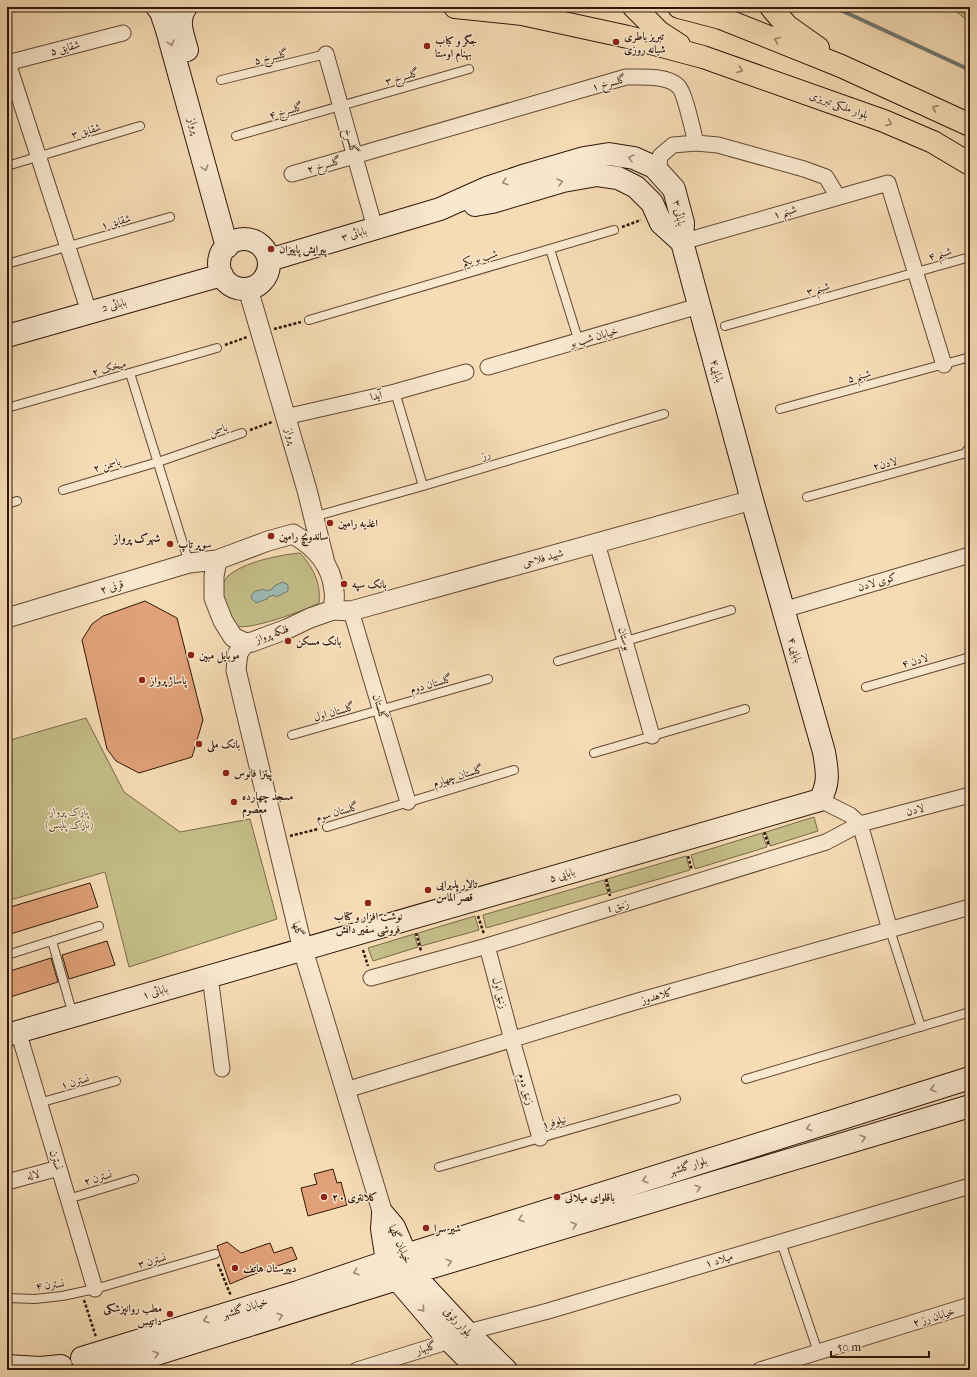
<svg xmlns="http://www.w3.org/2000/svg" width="977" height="1377" viewBox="0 0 977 1377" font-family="'IM FELL French Canon',Amiri,serif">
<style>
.green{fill:#c4be88;stroke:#7a6a49}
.water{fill:#9ebab4;stroke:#727870}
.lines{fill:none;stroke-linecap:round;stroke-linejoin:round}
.stream{stroke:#727870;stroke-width:4}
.building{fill:#e1a178;stroke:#30160a}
.service-casing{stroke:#624835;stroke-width:10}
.minor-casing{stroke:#624835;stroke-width:17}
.tertiary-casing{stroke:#624835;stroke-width:21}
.secondary-casing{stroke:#30160a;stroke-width:24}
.primary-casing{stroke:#30160a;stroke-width:24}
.path{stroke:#30160a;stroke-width:2.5;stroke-dasharray:3 2;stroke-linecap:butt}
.service{stroke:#f9e8cf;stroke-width:8}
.minor{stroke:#f9e8cf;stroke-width:15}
.tertiary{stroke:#f9e8cf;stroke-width:19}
.secondary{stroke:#f9e8cf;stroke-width:22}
.primary{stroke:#f6dcb5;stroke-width:22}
.oneway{stroke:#9d8368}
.oneway2{stroke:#9f8a76}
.poi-dot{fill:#8f2418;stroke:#f9e8cf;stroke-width:1.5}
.labels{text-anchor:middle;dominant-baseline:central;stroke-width:3;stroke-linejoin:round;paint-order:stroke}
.poi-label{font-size:11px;font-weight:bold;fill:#30160a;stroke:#f9e8cf;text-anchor:start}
.street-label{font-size:11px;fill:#30160a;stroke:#f9e8cf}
.park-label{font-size:11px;font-style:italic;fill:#5c4830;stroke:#f9e8cf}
.neighbourhood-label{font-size:12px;font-weight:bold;fill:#30160a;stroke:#f9e8cf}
</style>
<rect width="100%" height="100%" fill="#f6dcb5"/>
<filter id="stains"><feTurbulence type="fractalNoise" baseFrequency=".005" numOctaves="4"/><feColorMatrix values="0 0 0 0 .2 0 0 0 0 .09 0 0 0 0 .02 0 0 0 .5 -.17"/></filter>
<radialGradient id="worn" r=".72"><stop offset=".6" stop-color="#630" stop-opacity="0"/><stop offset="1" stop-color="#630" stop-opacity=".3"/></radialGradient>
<path class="green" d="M951 7H970V23Z
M300 553C313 567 321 583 319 603 307 610 248 631 237 626 229 621 223 599 220 590 222 585 224 580 228 576 244 562 279 555 300 553Z
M86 718 124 792 180 832 250 819 277 919 129 967 105 872 7 901V741Z
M814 817 818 831 770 846 766 832Z
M762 833 767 847 695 869 691 855Z
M686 856 690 870 611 893 607 879Z
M604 880 608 893 486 928 483 915Z
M475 916 479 930 421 946 418 933Z
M414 934 418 947 373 961 368 948Z"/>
<path class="water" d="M283 582 288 585V591L276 597 274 595 268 597 267 599 256 603 251 598C251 591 258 591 263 589L267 591 272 589 274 586Z"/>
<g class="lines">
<path class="stream" d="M834 7 970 70"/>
</g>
<path class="building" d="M145 601 177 618 203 720 192 757 139 773 116 761 107 749 82 640 92 624 103 616Z
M90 883 98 907 7 935V908Z
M107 941 115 965 69 979 62 955Z
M51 958 58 982 7 998V972Z
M333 1169 337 1183 341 1182 347 1205 308 1216 301 1188 317 1184 314 1174Z
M227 1242 241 1253 270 1243 274 1253 292 1247 297 1259 249 1276 230 1284 217 1246Z"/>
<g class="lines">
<defs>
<path id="service" d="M221 80 326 54
M236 136 469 69
M7 166 140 126
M550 249 579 342
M7 264 170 217
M309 320 614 230
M725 326 970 257
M130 373 189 563
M395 392 423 486
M7 408 217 348
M780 409 970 357
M63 490 158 462 242 433
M807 497 970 452
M7 504 17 501
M313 517 423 486 664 414
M558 661 731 610
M866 687 970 657
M292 735 488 679
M594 753 745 709
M327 827 514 770
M890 930 921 1027
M52 941 73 1015
M7 955 99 926
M746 1079 970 1012
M39 1103 116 1081
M439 1167 676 1099
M68 1199 134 1179
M781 1242 818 1352
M7 1298 35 1299 62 1296 95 1289 215 1254"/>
<path id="minor" d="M326 54 375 228
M7 63 123 33
M8 63 89 312
M292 174 626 77C640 77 667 75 678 86 685 92 693 132 696 143L718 145 804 169 826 177 838 197
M664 177 659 166 660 156 673 145 696 143
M682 242 888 183 944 365
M488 367 699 306
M285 417 395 392 466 372
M970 452V453
M597 543 652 736
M783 610 970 555
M351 611 408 802
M820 800 850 815 860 824 890 930
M487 946 512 1040 540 1138
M210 976 222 1069
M371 978 487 946 826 842 860 824 970 795
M18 1031 95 1289
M346 1090 638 1001 970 907
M7 1182 59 1168
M357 1370 450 1341 468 1332 548 1311 970 1186
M760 1370 970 1305"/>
<path id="tertiary" d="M248 289 307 490 324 559
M293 534C314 546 332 565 334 591 335 597 334 604 333 610L310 618 287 629 252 642 245 643 233 637 223 621 214 598V576L217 560 268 541Z
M333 610 351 611 752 500
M7 618 189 563 217 560
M245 643 238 653 236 670 303 950 383 1214"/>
<path id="secondary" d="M157 7 161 12 167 30 227 247
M186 7C176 20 183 35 187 50
M475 205 492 202 563 181 597 175 618 178 636 187 652 203 661 223 682 242
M219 264a25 25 0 1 1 50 0a25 25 0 1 1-50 0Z
M7 336 222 275
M7 1035 820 800C830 782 827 771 824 752L752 500 682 242 683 223 674 189 654 167 634 158 609 154 584 158 526 175 487 188 440 209 269 260
M383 1214 394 1227 406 1255 412 1273 464 1329 506 1370
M383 1214 382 1229 387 1261 397 1279 450 1341 479 1370
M82 1358 298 1292 406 1255 970 1078
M7 1366 40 1368 61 1366
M105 1370 397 1279 412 1273 970 1106"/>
<path id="primary" d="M455 7 522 14 628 37 703 57 884 121 933 142 970 164
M634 7 659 32 679 45
M679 7 721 18 841 66 970 125
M771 7 787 26 818 48"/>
</defs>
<use href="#service" class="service-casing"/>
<use href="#minor" class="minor-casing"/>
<use href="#tertiary" class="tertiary-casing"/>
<use href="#secondary" class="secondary-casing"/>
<use href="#primary" class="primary-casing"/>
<path class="path" d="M622 227 641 220
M274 329 301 322
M225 345 247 337
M250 430 272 422
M764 832 769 846
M290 836 318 829
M688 856 692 870
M606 879 610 896
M478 916 484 934
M416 933 421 951
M363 950 368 966
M218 1264 231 1296
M84 1300 96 1337"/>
<use href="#service" class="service"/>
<use href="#minor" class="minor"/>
<use href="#tertiary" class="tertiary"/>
<use href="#secondary" class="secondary"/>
<use href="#primary" class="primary"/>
</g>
<defs><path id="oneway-chevron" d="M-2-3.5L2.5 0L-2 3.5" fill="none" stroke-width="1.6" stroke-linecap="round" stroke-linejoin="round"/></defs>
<g class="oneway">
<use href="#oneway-chevron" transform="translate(777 40) rotate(-158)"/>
<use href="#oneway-chevron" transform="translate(740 70) rotate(20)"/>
<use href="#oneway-chevron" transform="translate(935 108) rotate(-156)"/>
<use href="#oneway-chevron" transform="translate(889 123) rotate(23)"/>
</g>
<g class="oneway2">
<use href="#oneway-chevron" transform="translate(171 43) rotate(74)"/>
<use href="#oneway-chevron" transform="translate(631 158) rotate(-166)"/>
<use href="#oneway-chevron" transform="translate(205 168) rotate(74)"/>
<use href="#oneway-chevron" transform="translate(505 182) rotate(161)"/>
<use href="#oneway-chevron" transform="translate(560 182) rotate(-15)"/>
<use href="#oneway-chevron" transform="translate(933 1089) rotate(163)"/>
<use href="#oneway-chevron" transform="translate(809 1128) rotate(163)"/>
<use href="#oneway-chevron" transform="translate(863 1138) rotate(-17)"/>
<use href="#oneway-chevron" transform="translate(645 1180) rotate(163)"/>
<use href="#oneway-chevron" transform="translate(698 1188) rotate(-17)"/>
<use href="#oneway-chevron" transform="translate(521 1219) rotate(163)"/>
<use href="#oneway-chevron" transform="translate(574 1225) rotate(-17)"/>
<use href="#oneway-chevron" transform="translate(449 1262) rotate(-17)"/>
<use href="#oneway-chevron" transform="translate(356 1272) rotate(161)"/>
<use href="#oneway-chevron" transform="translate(422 1309) rotate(49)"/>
<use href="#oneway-chevron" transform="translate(280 1316) rotate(-17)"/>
<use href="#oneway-chevron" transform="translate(206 1320) rotate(163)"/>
<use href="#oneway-chevron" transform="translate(156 1354) rotate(-17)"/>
</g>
<g class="poi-dot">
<circle cx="616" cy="42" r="4"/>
<circle cx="427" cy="46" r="4"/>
<circle cx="271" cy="249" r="4"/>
<circle cx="330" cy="523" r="4"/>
<circle cx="271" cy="536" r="4"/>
<circle cx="170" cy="544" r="4"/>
<circle cx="344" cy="584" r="4"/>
<circle cx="288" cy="641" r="4"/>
<circle cx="191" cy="655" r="4"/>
<circle cx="142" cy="680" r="4"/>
<circle cx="199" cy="744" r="4"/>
<circle cx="226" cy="773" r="4"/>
<circle cx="234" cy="802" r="4"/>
<circle cx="428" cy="890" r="4"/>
<circle cx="368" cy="903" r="4"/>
<circle cx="324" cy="1197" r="4"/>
<circle cx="557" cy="1197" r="4"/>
<circle cx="426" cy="1228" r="4"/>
<circle cx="235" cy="1268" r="4"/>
<circle cx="170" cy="1314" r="4"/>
</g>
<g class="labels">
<g class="poi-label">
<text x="624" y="36">تبریز باطری<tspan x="624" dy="13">شبانه روزی</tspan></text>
<text x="435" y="40">جگر و کباب<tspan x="435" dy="13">بهنام اوستا</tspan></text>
<text x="279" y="249">پیرایش پاییزان</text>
<text x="338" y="523">اغذیه رامین</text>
<text x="279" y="536">ساندویچ رامین</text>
<text x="178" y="544">سوپر تاپ</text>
<text x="352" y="584">بانک سپه</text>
<text x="296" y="641">بانک مسکن</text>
<text x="199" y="655">موبایل مبین</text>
<text x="150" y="680">پاساژ پرواز</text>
<text x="207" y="744">بانک ملی</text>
<text x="234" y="773">پیتزا فانوس</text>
<text x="242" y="796">مسجد چهارده<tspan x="242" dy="13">معصوم</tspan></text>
<text x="436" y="884">تالار پذیرایی<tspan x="436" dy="13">قصر الماس</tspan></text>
<text x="368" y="916" text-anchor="middle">نوشت افزار و کتاب<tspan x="368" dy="13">فروشی سفیر دانش</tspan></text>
<text x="332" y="1197">کلانتری ۲۰</text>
<text x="565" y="1197">باقلوای میلانی</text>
<text x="434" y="1228">شیر سرا</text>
<text x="243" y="1268">دبیرستان هاتف</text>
<text x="162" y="1308" text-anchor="end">مطب روانپزشکی<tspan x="162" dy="13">داتیس</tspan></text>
</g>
<g class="street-label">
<text transform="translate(65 48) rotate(-15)">شقایق ۵</text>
<text transform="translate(271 57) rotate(-14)">گلسرخ ۵</text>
<text transform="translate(402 77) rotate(-16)">گلسرخ ۳</text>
<text transform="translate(609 83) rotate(-15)">گلسرخ ۱</text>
<text transform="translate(839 105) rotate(20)">بلوار ملکى تبریزى</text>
<text transform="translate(286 111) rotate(-16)">گلسرخ ۴</text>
<text transform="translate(194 126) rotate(74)">پرواز</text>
<text transform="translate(86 131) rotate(-17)">شقایق ۳</text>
<text transform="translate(351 141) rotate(74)">گلسرخ</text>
<text transform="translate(324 165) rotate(-16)">گلسرخ ۲</text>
<text transform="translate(785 212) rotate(-16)">شبنم ۱</text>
<text transform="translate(679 213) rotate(79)">بابائی ۳</text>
<text transform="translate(116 222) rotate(-16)">شقایق ۱</text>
<text transform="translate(354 234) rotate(-17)">بابائی ۳</text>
<text transform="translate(940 254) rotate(-16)">شبنم ۴</text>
<text transform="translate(480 258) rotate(-16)">شب بو یکم</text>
<text transform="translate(818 289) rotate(-16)">شبنم ۳</text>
<text transform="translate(114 305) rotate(-16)">بابائی 2</text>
<text transform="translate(594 337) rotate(-16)">خیابان شب بو</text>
<text transform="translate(109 368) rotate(-16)">میخک ۲</text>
<text transform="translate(717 371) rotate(75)">بابایی۴</text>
<text transform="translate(859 376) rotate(-15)">شبنم ۵</text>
<text transform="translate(376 396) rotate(-13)">آیدا</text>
<text transform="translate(218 430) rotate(-19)">یاسمن</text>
<text transform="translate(291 436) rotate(73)">پرواز</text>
<text transform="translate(486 455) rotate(-17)">رز</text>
<text transform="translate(885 464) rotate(-15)">لادن۲</text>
<text transform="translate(107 465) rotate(-16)">یاسمن ۲</text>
<text transform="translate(543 558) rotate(-16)">شهید فلاحی</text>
<text transform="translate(877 582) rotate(-16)">کوی لادن</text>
<text transform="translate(112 587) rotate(-17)">قرنی ۲</text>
<text transform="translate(272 634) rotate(-20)">فلکه پرواز</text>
<text transform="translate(625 639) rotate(74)">بوستان</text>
<text transform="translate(795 650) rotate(74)">بابایی ۴</text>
<text transform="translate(915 661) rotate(-16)">لادن ۴</text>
<text transform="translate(431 684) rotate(-16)">گلستان دوم</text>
<text transform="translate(380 707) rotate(73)">گلستان</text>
<text transform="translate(334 712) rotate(-16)">گلستان اول</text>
<text transform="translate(458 776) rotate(-17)">گلستان چهارم</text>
<text transform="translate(915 810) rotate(-15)">لادن</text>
<text transform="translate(337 812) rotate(-16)">گلستان سوم</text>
<text transform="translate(562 875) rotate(-16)">۵ بابایی</text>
<text transform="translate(618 906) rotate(-17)">زنبق 1</text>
<text transform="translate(298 929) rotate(76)">گلها</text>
<text transform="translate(155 992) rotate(-16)">بابائی ۱</text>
<text transform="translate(500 993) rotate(75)">زنبق اول</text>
<text transform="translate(657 996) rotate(-16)">کلاهدوز</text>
<text transform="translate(75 1082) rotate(-16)">نسترن ١</text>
<text transform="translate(526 1089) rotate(74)">زنبق دوم</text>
<text transform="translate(554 1122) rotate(-16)">نیلوفر۱</text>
<text transform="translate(56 1160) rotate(73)">نسترن</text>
<text transform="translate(688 1166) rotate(-17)">بلوار گلشهر</text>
<text transform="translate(33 1175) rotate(-15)">لاله</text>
<text transform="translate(98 1178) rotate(-17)">نسترن ٢</text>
<text transform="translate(400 1244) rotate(66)">خیابان گلها</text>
<text transform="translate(719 1260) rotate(-17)">میلاد ۱</text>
<text transform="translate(152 1261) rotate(-16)">نسترن ٣</text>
<text transform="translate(50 1285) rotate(-6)">نسترن ۴</text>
<text transform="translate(245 1308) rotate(-17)">خیابان گلشهر</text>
<text transform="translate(934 1317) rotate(-17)">خیابان رز ۲</text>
<text transform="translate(458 1322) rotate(46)">بلوار رئوفی</text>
<text transform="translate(426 1348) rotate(-18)">گلبهار</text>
</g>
<g class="park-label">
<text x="69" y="811">پارک پرواز<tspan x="69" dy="13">(پارک پلیس)</tspan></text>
</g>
<g class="neighbourhood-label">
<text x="137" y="538">شهرک پرواز</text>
</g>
</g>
<rect width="977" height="1377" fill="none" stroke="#f6dcb5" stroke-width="24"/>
<rect x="8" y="8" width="961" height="1361" fill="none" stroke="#30160a" stroke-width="2"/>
<rect x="12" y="12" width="953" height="1353" fill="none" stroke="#30160a"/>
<path d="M831 1351v6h98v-6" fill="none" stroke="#30160a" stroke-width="2"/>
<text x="837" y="1351" font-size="12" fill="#30160a" stroke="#f9e8cf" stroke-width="3" paint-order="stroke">50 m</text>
<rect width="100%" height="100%" filter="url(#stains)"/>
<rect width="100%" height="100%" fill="url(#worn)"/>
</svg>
